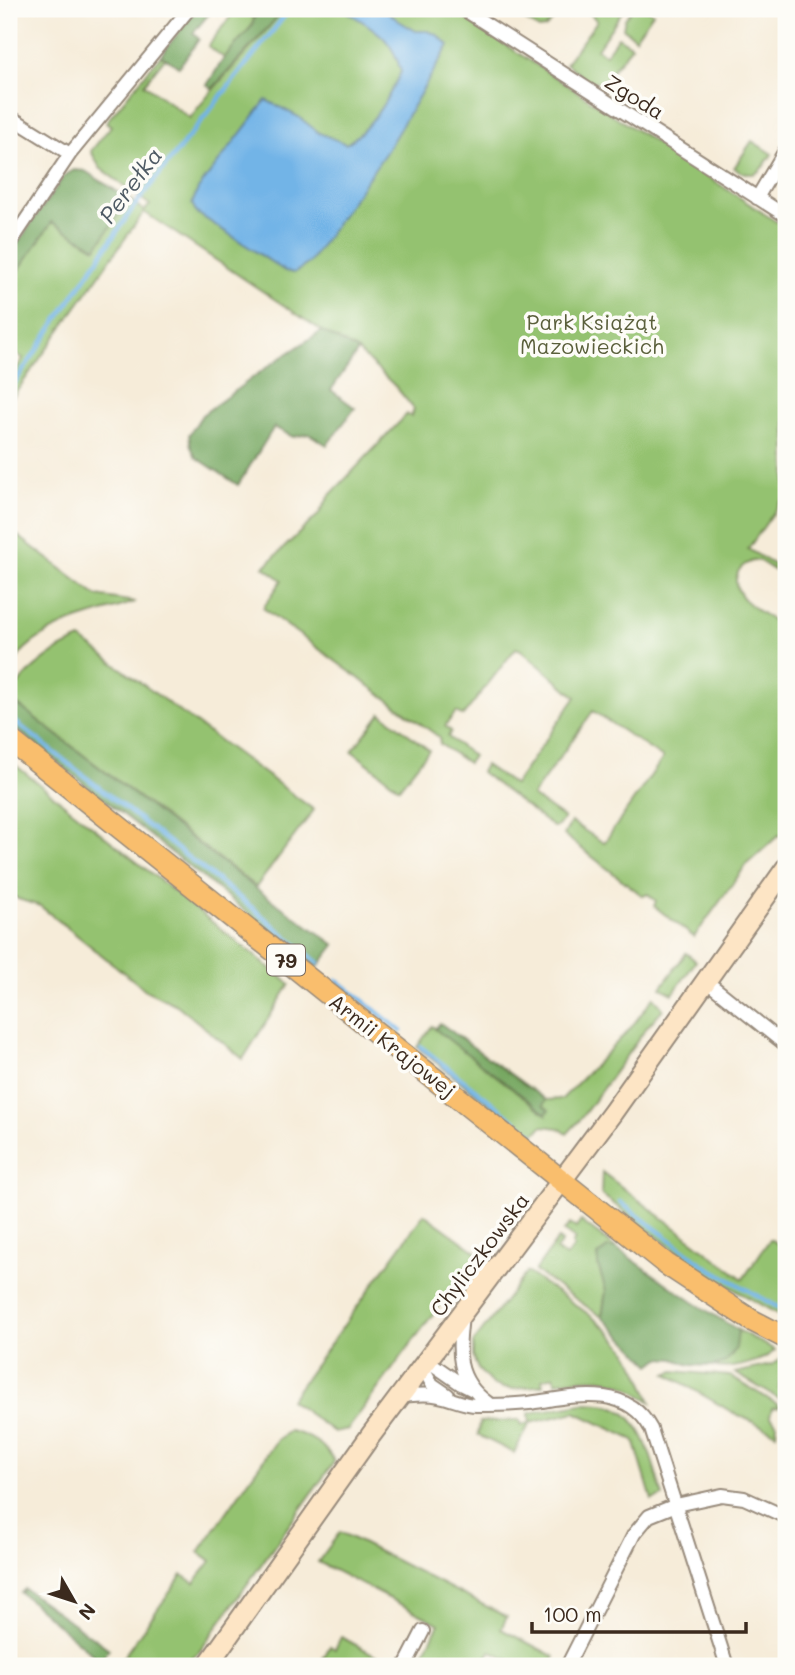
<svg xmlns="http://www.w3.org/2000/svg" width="795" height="1675" viewBox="0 0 795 1675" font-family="Mali,sans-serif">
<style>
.green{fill:#94c270;stroke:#687647;stroke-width:2}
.forest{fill:#77a862;stroke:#596940;stroke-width:2}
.water{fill:#72b4e7;stroke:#566f82;stroke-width:2}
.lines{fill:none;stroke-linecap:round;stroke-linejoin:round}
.stream{stroke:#72b4e7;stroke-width:4.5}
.street-casing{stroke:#988b7c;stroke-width:16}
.secondary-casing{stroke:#988b7c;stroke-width:23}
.primary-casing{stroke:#988b7c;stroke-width:24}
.street{stroke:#fff;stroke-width:12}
.secondary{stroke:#fde5c5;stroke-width:19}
.primary{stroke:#f9be6d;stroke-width:21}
.labels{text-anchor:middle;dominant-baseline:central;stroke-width:7;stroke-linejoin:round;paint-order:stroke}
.shield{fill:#fdfcf7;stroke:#75695f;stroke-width:2}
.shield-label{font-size:19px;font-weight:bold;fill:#3b2a1e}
.street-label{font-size:21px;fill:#3b2a1e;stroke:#fdfcf7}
.park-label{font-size:21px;fill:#5a5f3b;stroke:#fdfcf7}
.water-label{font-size:23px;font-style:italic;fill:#4e5a64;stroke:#fdfcf7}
</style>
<rect width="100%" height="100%" fill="#fdfcf7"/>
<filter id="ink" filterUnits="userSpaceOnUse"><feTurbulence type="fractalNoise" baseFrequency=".0143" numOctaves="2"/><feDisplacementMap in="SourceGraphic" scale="14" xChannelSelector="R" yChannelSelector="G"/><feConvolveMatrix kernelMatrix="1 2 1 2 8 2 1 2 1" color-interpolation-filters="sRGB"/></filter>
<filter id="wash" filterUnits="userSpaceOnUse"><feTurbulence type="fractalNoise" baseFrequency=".00686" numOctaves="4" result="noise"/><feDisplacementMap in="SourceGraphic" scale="28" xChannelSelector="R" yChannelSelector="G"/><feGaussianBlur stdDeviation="1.57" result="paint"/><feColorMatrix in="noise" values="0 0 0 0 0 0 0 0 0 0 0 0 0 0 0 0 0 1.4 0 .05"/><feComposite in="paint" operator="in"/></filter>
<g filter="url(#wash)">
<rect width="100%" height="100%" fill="#f6ecd9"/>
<path class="green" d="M235 9H244L254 18 252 26 224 58 208 46 234 12Z
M279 9H451L786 228V495L748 549 786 572V578L758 560C750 561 739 566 737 575 729 599 770 618 786 628V835L784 838 779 835 747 864 694 937 654 906 656 901 648 894 643 896 564 835 571 822 604 843 663 758 593 711 532 796 564 818 558 826 553 827 481 772 485 765 514 785 576 697 521 650 516 648 463 716 456 712 445 726 451 731 448 737 473 756 468 763 440 744 439 737 263 608 282 580 264 567 318 515 330 495 407 414 411 417 414 409 396 387 358 351 322 331 144 212 9 402V381L23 358 9 350V284L52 222 95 248 129 199 144 211 150 205 100 168 91 151 111 126 106 122 161 55 165 58 144 84 190 118C218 80 253 49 281 12Z
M507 9H565L545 28 539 29Z
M586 9H624L597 49 605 55 618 37 632 46 602 83 586 80 566 63 597 21Z
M632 9H647L653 13 635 38 623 28 625 19Z
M752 141 772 154C760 172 756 181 734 168Z
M9 529 97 596 135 602C98 615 55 621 25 649 19 655 14 664 9 671Z
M81 639 314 810 256 887 9 698C23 673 54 649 81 639Z
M381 713 429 750 399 788 352 751Z
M9 760 290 984 243 1059 177 1005 147 991 40 906 18 899 9 892Z
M686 953 696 961 673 994 661 988Z
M654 997 663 1009 648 1026 579 1121 567 1134 559 1128 542 1126 531 1138 417 1047 432 1026 546 1114 543 1105 546 1100 562 1099 629 1030Z
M602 1172 743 1279 770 1239 786 1249V1319L702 1271 601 1194Z
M424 1214 478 1253 348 1429 334 1432 290 1400Z
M581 1221 616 1248H607L598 1265 606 1291 602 1317 535 1271 558 1239 562 1242 556 1250 566 1257 574 1247 572 1244 575 1239 564 1231 570 1224 576 1228Z
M527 1272C558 1294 596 1315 621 1344 635 1360 643 1382 651 1402 615 1376 598 1375 556 1382L554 1376 542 1379 543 1385 513 1389 503 1388 492 1384 478 1369 473 1358V1343Z
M738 1330 775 1350C764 1362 728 1371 713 1366 734 1360 736 1351 738 1330Z
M786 1356V1371L783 1369 779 1388 786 1393V1403L735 1373 771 1365Z
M674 1371 730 1376 782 1407 772 1408 770 1416 777 1424 776 1433 732 1412 667 1374Z
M587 1403C595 1404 605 1403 614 1407 646 1420 653 1467 663 1496L652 1500 634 1440 575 1412 530 1423 514 1453 478 1435 480 1422 519 1420 521 1425 530 1423 529 1413Z
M289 1431C306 1434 328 1445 334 1462L199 1652 181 1666H133L122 1659 182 1575 194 1583 211 1561 199 1552 277 1440Z
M340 1532 507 1617 501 1629 555 1657 550 1666H522L490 1651 482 1666H434L421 1659 439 1624 318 1562Z
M341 1637 394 1665 393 1666H319L330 1646 335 1649Z"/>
<path class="forest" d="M197 9H213L193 33 199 39 179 67 161 55Z
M262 9H279L282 12 212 89 207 85 224 58 252 26 254 18Z
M74 170 85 171 129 199 96 248 52 222 9 284V256L64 176Z
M322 331 358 351 331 390 355 408 327 445 309 434 293 437 274 427 238 485 196 457 191 447 189 435 202 415 270 365Z
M9 698 262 893 335 945 317 968 9 724Z
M440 1023 546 1100 543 1105 549 1110 546 1114 435 1029Z
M607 1248H616L693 1302 738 1330 736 1348 726 1362 713 1366 690 1365 674 1359 660 1358 651 1365 602 1317 606 1291 598 1265V1256Z
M25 1589 109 1649 100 1661 21 1593Z"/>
<path class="water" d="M343 9H384L399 21 416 31H427L436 34 449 45 386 152 309 263 294 273 285 271 197 213 192 204 198 189 266 100 299 117 319 133 346 144C370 130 389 97 401 72 392 35 372 28 343 9Z"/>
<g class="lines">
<path class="stream" d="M9 391 135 205 290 9
M9 717 255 910 318 963
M337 980 401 1031
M421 1047 532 1134
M620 1202 704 1265 786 1312"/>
</g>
</g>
<g filter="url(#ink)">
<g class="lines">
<defs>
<path id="street" d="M463 9 786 216
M9 116 70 154
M757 198 786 149
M9 245 70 154 189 9
M706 981 786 1045
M462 1316C458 1352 455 1379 488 1403
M428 1361 461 1384 473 1390
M423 1368 432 1384 448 1395
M402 1396C415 1395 426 1393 439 1396 451 1398 464 1405 476 1405 493 1405 512 1405 529 1403 572 1397 626 1382 651 1429L727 1666
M405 1666 423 1631
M567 1666 634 1534 649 1516 676 1505 722 1495 744 1498 786 1517"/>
<path id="secondary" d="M207 1666 371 1435 613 1112 786 868"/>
<path id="primary" d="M9 739 666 1264 751 1320 786 1338"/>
</defs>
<use href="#street" class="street-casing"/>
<use href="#secondary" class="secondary-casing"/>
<use href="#primary" class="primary-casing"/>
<use href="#street" class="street"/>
<use href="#secondary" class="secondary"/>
<use href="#primary" class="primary"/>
</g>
</g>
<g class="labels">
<rect class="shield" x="267" y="944.5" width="38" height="31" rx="5"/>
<g class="shield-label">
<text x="286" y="960">79</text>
</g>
<g class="street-label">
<text transform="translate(635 96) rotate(32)">Zgoda</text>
<text transform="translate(393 1045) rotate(38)">Armii Krajowej</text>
<text transform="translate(479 1254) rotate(-53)">Chyliczkowska</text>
</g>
<g class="park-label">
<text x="592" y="321">Park Książąt<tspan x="592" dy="24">Mazowieckich</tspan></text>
</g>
<g class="water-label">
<text transform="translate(130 185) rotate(-53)">Perełka</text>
</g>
</g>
<rect width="795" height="1675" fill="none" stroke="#fdfcf7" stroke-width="35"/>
<g transform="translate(74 1601) rotate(129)" stroke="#fdfcf7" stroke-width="5" paint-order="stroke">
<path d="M0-5L12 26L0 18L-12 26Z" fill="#3b2a1e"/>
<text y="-10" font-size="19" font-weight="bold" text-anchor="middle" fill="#3b2a1e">N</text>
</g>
<path d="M532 1622v10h214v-10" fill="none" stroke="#3b2a1e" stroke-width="3.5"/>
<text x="543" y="1622" font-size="21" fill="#3b2a1e" stroke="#fdfcf7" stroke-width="5" paint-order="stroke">100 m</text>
</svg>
